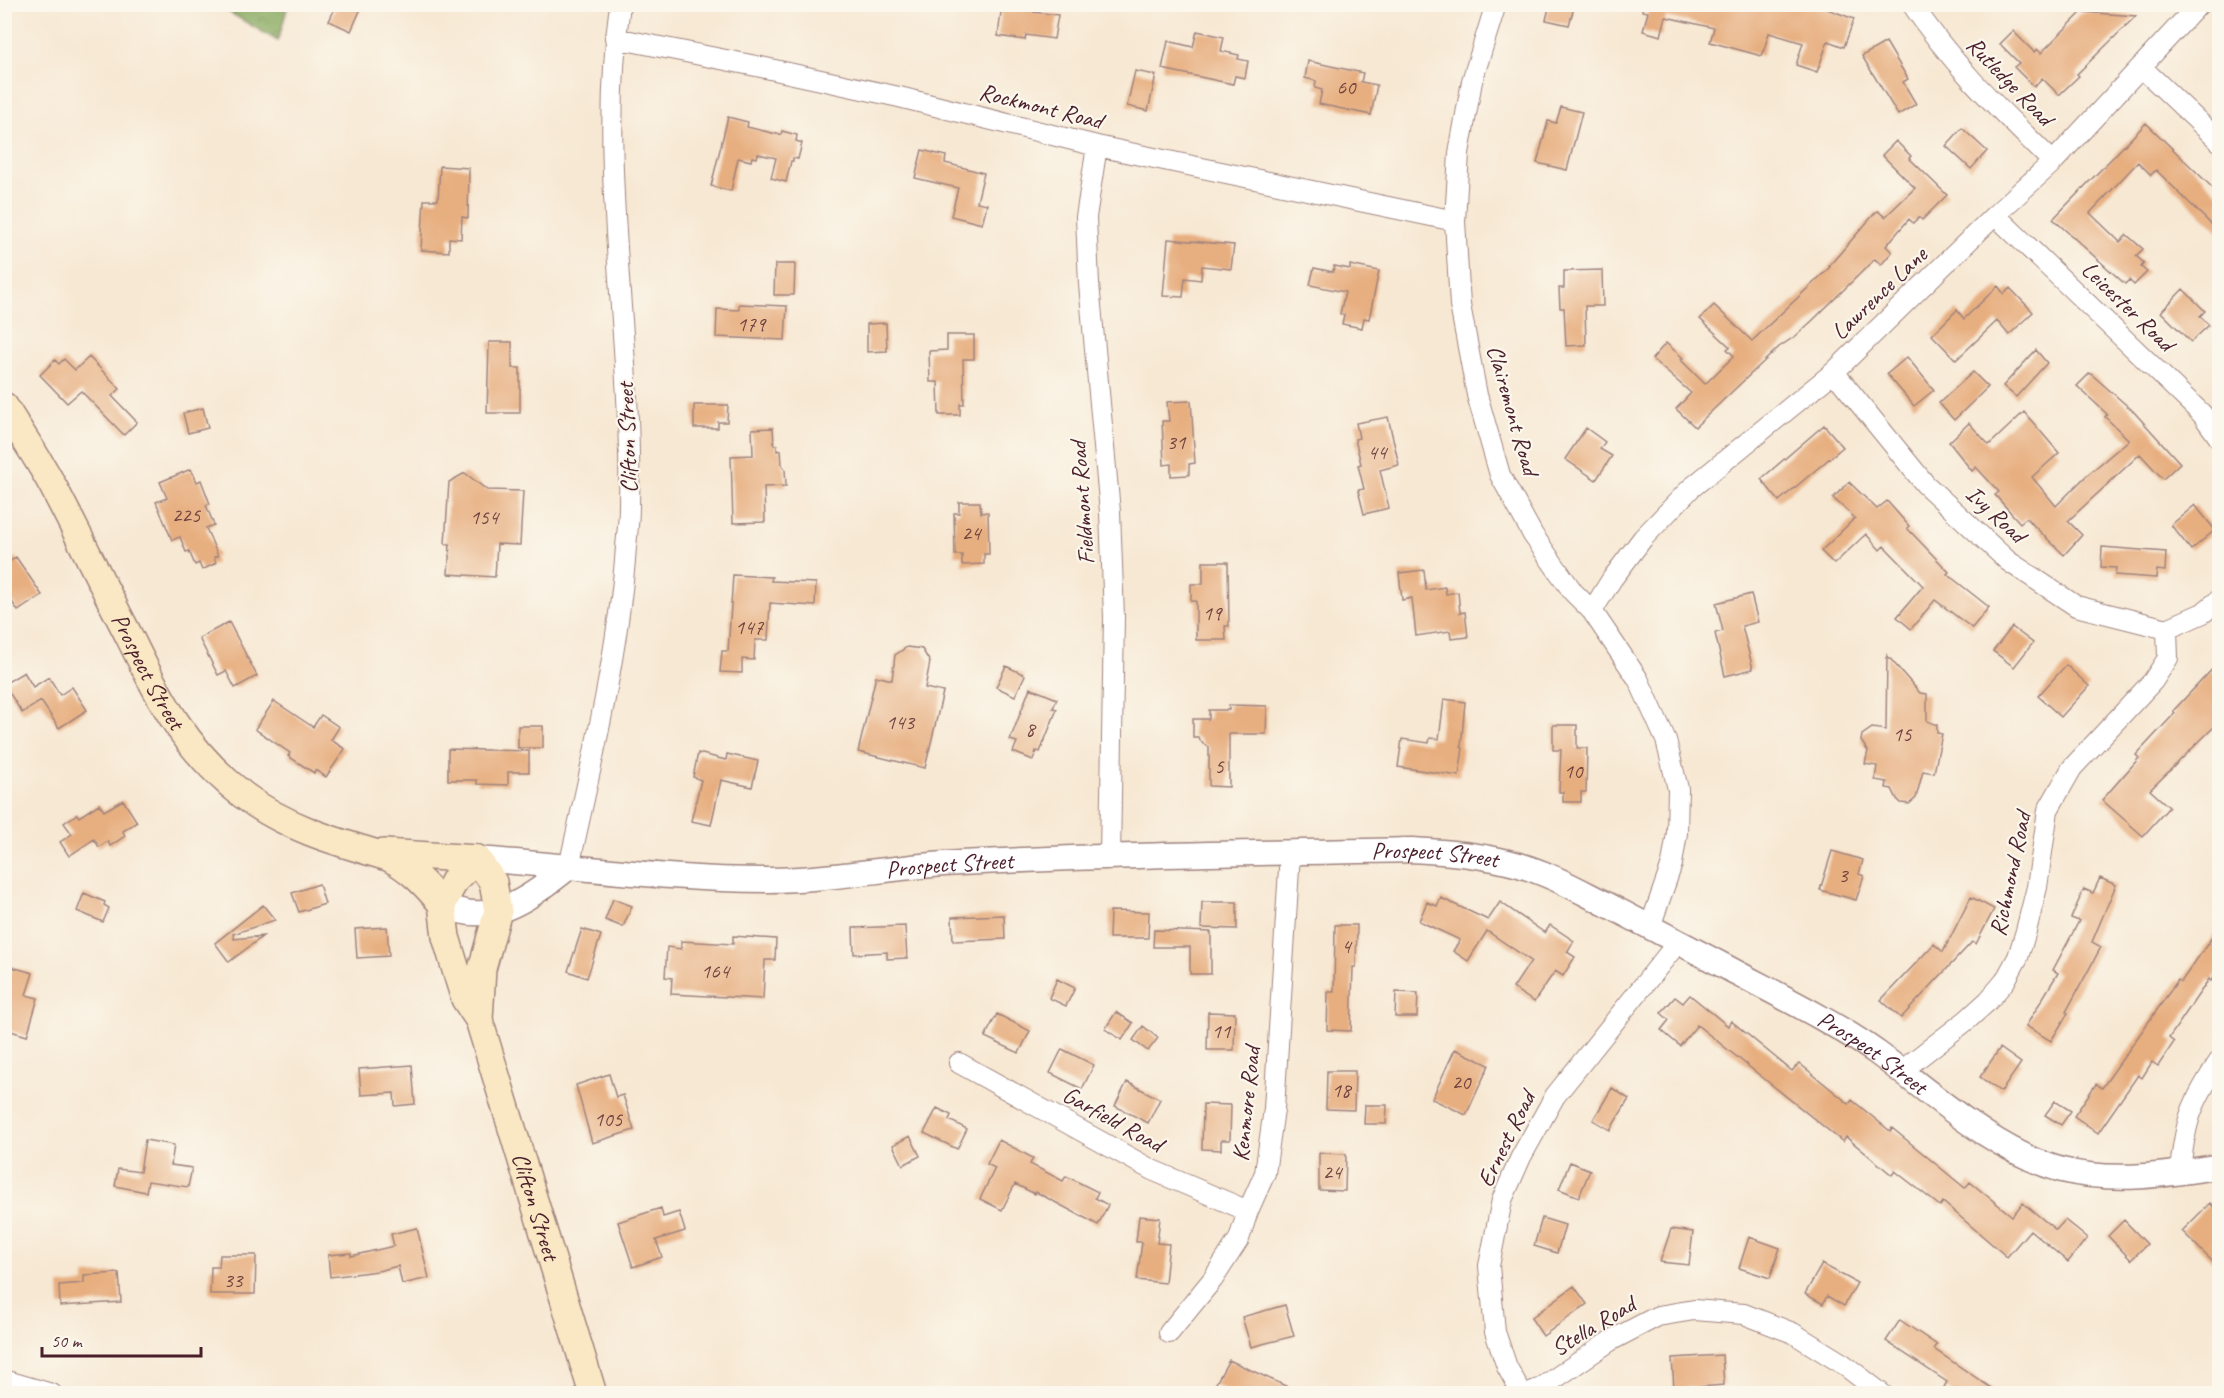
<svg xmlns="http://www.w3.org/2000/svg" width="2224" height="1398" viewBox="0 0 2224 1398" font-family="Caveat,sans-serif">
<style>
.forest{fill:url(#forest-crowns);stroke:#686444;stroke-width:1.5}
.building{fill:#e7ae7f}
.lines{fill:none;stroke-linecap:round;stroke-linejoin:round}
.minor-casing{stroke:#a0847f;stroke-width:22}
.tertiary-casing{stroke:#a0847f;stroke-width:27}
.secondary-casing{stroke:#a0847f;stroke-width:30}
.minor{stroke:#fff;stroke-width:20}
.tertiary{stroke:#fff;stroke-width:24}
.secondary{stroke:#fae7c3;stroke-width:27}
.labels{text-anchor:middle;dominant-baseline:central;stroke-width:4.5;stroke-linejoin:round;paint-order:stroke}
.number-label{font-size:21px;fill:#714340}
.street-label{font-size:24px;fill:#4a1f2b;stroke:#fbf7ec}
</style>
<defs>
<pattern id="forest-crowns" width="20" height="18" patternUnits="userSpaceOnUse" patternTransform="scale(1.5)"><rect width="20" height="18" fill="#86a85d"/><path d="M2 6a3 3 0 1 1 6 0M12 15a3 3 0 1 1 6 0" fill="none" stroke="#70884d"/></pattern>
</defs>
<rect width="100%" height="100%" fill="#fbf7ec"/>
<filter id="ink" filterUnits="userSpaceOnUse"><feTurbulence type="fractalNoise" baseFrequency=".0167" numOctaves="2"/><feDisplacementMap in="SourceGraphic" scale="12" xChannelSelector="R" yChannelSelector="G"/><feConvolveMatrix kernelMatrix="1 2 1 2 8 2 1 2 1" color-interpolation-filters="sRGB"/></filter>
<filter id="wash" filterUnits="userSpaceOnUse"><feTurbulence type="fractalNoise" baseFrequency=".008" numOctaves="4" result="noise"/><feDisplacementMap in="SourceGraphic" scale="24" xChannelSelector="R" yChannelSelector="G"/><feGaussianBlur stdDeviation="1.35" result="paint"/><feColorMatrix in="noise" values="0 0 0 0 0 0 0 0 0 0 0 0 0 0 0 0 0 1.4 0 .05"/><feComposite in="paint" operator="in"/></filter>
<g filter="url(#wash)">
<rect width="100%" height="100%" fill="#f7e8d3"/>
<path class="forest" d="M217 5H288L278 41Z"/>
<g id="blocks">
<path class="building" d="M337 4H363L351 31 329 21Z
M1002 4H1035L1034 12 1058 15 1054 39 1026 35 1025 40 998 36Z
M1550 4H1575L1569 25 1546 20Z
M1643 4H1814L1854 19 1844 47 1828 41 1817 72 1796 65 1803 43 1769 33 1762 56 1710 42 1714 28 1666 17 1661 36 1643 31 1648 12 1642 11Z
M2082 12 2136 16 2077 74 2079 76 2059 95 2042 78 2034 87 2014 67 2019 63 2000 44 2013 31 2034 52 2037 49 2041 53Z
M1197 31 1224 37 1221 51 1239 55 1238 59 1248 61 1245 78 1235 76 1233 84 1162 69 1168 41 1193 47Z
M1886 42 1908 79 1903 82 1916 104 1898 115 1862 56Z
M1308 61 1363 73 1361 82 1377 85 1371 115 1319 104 1322 90 1315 88 1316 81 1305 78Z
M1135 71 1156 75 1148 111 1127 106Z
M1561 107 1582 112 1567 170 1537 163 1548 121 1556 123Z
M728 117 748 122 747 127 781 135 782 131 797 135 796 141 802 143 798 159 793 158V161H791L786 182 771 178 776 158 758 154 757 158 752 157 751 161 738 158 731 191 711 186Z
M2146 123 2220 195V233L2156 170 2151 175 2138 162 2090 213 2120 242 2127 235 2143 249 2136 256 2144 263 2141 267 2147 272 2134 285 2129 280 2125 284 2053 219Z
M1962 128 1987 151 1971 169 1946 146Z
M1896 141 1911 156 1909 158 1947 195 1922 220 1919 217 1913 223 1909 219 1886 246 1892 252 1881 265 1875 259 1813 320 1797 335 1779 347 1695 427 1676 409 1691 393 1652 359 1666 343 1683 358 1681 360 1705 384 1734 356 1727 349 1730 347 1700 319 1714 305 1752 341 1830 267 1829 266 1875 213 1878 211 1885 217 1915 188 1882 155Z
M922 150 946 156 945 163 984 173 977 202 987 204 982 224 951 216 958 188 915 178Z
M440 166 469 168 468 218 462 217 461 239 449 238V252L421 250 424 200H438Z
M1168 239 1234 245 1231 269 1202 266 1201 280 1185 278 1183 297 1163 296Z
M775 264H795L794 295H774Z
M1350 265 1379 271 1369 319 1364 318 1362 328 1342 324 1344 315 1340 314 1345 292 1310 285 1314 268 1333 272 1334 266 1350 269Z
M1602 270 1603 306H1585L1586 345 1566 346 1564 308H1560L1559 288H1564V271Z
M1998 286 2004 294 2010 288 2033 312 2009 335 1997 321 1956 360 1932 335 1957 310 1964 319Z
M2183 289 2205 311 2200 316 2209 325 2191 342 2161 312Z
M739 304 787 306 785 340 716 337 717 309 739 310Z
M886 323 887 351 867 352V324Z
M947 335H974V359H963L964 404H960V415H939L938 382H930L929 351 947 350Z
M489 342H512V368H520V413H487Z
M2036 350 2047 363 2016 397 2003 386Z
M89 357 120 389 112 396 137 422 124 435 81 391 67 403 40 375 55 360 59 364 64 359 75 370Z
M1907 357 1934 390 1914 406 1887 374Z
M1973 372 1988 387 1954 420 1939 403Z
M2090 373 2133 411 2180 463 2163 479 2140 454 2068 521 2082 535 2064 555 2026 518 2020 523 1995 495 1999 492 1976 467 1972 471 1949 442 1969 423 1989 445 2024 412 2059 453 2032 477 2056 506 2086 476 2129 440 2105 417 2107 414 2077 386Z
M1191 401 1195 463 1189 464V475L1171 476V464L1164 465 1162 421H1169L1167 402Z
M694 405H728L727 422H718V428H694Z
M203 408 208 428 188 433 183 413Z
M1388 417 1399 465 1380 470 1389 508 1364 514 1358 490 1364 489 1358 465 1361 464 1355 439 1359 438 1356 423Z
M1824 425 1843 447 1779 501 1761 479Z
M773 428 774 445H777V451L781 450 782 465 785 469 786 486 764 487 765 522 733 523 731 456 753 455 752 429Z
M1586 428 1605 442 1600 449 1612 456 1596 480 1565 459Z
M191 469 197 482 201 480 210 504 206 505 214 525 206 528 218 556 214 557 216 563 202 570 199 563 195 565 189 551 186 552 180 537 172 540 156 502 167 498 160 482Z
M465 473 487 490 523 491 520 545 497 544 495 577 448 574 450 544H445L449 482Z
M1849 482 1877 509 1887 501 1909 526 1907 528 1949 572 1947 574 1989 607 1972 628 1935 600 1911 629 1897 617 1923 586 1884 546 1880 550 1866 534 1834 564 1821 551 1855 518 1833 498Z
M959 502H980L981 513 988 512 989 554H984V564L962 565V555H955L954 513H959Z
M2195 505 2215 530 2191 550 2171 525Z
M2102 547 2166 552 2165 571 2157 570 2156 578 2115 575 2116 568 2101 567Z
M16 557 42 595 18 611 4 590V566Z
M1203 562H1228L1229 626H1225L1226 640H1196V601H1191V584H1203Z
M1424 570 1426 590 1445 587 1446 594 1458 592 1460 613 1465 612 1468 637 1451 639 1450 631 1416 636 1412 598 1402 600 1399 573Z
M733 575 772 577 771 581 816 583 815 606 770 603 768 640H755L754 660 742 659V673L720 672 722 651H728Z
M1751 594 1758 622 1742 626 1753 669 1725 676 1715 633 1723 631 1716 603Z
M229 622 257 676 235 688 226 671 218 675 199 638Z
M2012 627 2033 643 2014 667 1993 651Z
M907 647 922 649 930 662 925 688 943 692 925 768 858 752 876 676 892 680 895 655Z
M1887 655 1920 693 1927 694V721L1937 725V733L1942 734 1934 773 1923 771 1916 798 1909 804 1901 803 1897 799 1892 789 1886 788 1887 782 1875 780 1877 766 1865 764 1868 751 1861 741 1862 735 1872 728 1886 730Z
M2220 661V721L2150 790 2169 807 2143 836 2102 800 2139 758 2136 755 2175 713 2173 711Z
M2066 665 2089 686 2061 717 2038 696Z
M1006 666 1025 675 1015 696 996 687Z
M24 672 33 687 49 677 60 695 72 687 87 710 59 728 41 701 22 713 4 684Z
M1030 688 1057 699 1053 708 1057 709 1040 752 1036 751 1033 760 1013 752 1017 742 1010 740Z
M1444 699 1465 702 1461 747 1463 748 1459 776 1398 767 1402 739 1429 743 1430 738 1439 739Z
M274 701 313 727 321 715 339 727 331 740 345 749 326 777 315 770 314 773 288 756 290 753 255 729Z
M1229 705 1267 706 1266 734H1229V787L1209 786V747L1203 744 1198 737H1193V719H1209V710H1229Z
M1553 725H1577V748H1587L1586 792H1581V802H1563V792H1559L1561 750H1553Z
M518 726H543V748H518Z
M448 749 529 751V772H508V785L477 784V780H448Z
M698 753 726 760 727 754 758 761 752 787 721 780 711 825 691 821 701 780 693 777Z
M123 800 137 822 123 831 125 836 110 846 108 841 99 847 94 839 69 856 60 842 72 834 64 823 77 814 79 817 99 804 104 811Z
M1832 851 1863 860 1859 874 1864 876 1856 900 1820 890Z
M2100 878 2116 885 2092 942 2101 947 2066 1012 2068 1013 2051 1041 2026 1026 2058 973 2053 970 2079 921 2071 918 2084 889 2093 893Z
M319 884 325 904 299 912 292 893Z
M84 893 105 902 104 905 109 908 103 922 77 911Z
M1971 897 1994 909 1976 944 1972 942 1901 1018 1881 1000 1934 944 1943 952Z
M1441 898 1488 920 1500 902 1545 933 1550 925 1574 941 1567 952 1575 957 1563 976 1555 971 1534 1002 1513 988 1531 961 1487 931 1468 961 1453 951 1460 940 1419 921 1427 902 1437 906Z
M613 899 632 906 623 927 605 920Z
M1202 902H1237V929L1201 928Z
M263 905 275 920 233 934 234 939 263 936 229 962 215 943Z
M1110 911 1149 912 1148 938H1109Z
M1004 915 1005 939 953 941 952 917Z
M1335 925H1357L1356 967H1353L1351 1031 1327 1030 1328 992H1334Z
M905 926 907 958 887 959V952L854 954 853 928Z
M2220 926V969L2211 981 2209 979 2169 1038 2174 1042 2158 1066 2152 1062 2142 1078 2138 1075 2098 1133 2074 1116 2096 1084 2102 1088 2178 980 2181 982Z
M387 927 389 956 357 958 355 929Z
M582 929 601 935 587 978 568 971Z
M1154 930 1211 932V974H1190V947H1153Z
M733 936 776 939 775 960H765L763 999 671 994 672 978 665 977 667 947 681 949V941L733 944Z
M12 967 33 973 26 995 38 998 27 1036 4 1029V992Z
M1057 979 1075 988 1066 1006 1049 998Z
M1396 992 1418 993 1417 1017H1395Z
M1690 995 1728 1026 1731 1021 1792 1071 1799 1063 1849 1104 1852 1100 1890 1131 1892 1128 1965 1188 1970 1182 2012 1216 2023 1203 2056 1230 2065 1220 2087 1238 2068 1262 2030 1230 2007 1257 1943 1202 1940 1206 1895 1171 1892 1175 1846 1137 1843 1142 1697 1025 1680 1046 1661 1030 1669 1020 1661 1013 1675 997 1683 1003Z
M1116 1012 1133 1023 1122 1040 1105 1029Z
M1208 1012 1235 1013 1234 1050H1207Z
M997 1014 1030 1031 1019 1053 985 1037Z
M1143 1026 1158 1038 1148 1051 1133 1040Z
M2000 1048 2021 1063 2001 1092 1980 1077Z
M1062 1049 1094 1065 1082 1089 1050 1073Z
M1455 1049 1489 1065 1466 1115 1432 1099Z
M412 1065 415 1104 395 1106 394 1093 361 1095 359 1069Z
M1327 1071H1355L1354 1110 1326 1109Z
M609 1074 616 1097 623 1095 634 1130 592 1143 576 1085Z
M1127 1082 1160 1099 1148 1123 1115 1106Z
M1612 1088 1629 1099 1610 1130 1593 1120Z
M2055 1101 2071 1111 2061 1125 2045 1115Z
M1203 1104 1231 1105 1230 1140H1221V1150L1202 1149Z
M1365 1105H1387L1386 1124H1364Z
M937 1108 951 1115 949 1120 967 1129 957 1149 924 1133Z
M910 1136 920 1156 903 1165 893 1145Z
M145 1140 174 1145 171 1165 192 1168 188 1187 148 1181 146 1192 115 1186 118 1169 140 1172Z
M999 1140 1033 1158 1030 1164 1063 1181 1066 1176 1098 1192 1095 1198 1108 1205 1098 1225 1036 1192 1035 1194 1015 1184 1002 1210 980 1199 995 1168 987 1164Z
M1319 1153 1346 1154 1345 1191 1319 1190Z
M1570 1162 1590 1170 1579 1197 1559 1189Z
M2210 1203 2220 1213V1269L2182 1231Z
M661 1208 663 1217 679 1212 685 1231 656 1240 662 1257 633 1267 618 1222Z
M1139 1216 1160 1218 1157 1243 1169 1244 1165 1283 1137 1280 1142 1242H1136Z
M1542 1218 1565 1225 1557 1253 1534 1246Z
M2124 1220 2147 1244 2131 1260 2108 1236Z
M417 1228 429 1278 402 1284 398 1266 378 1271 330 1277 328 1255 351 1253V1256L394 1246 391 1234Z
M1671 1229 1693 1232 1689 1265 1660 1262Z
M1749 1237 1780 1248 1770 1278 1739 1268Z
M220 1255H256L255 1294H210L211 1267H219Z
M1822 1264 1857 1283 1844 1306 1827 1296 1823 1304 1805 1294Z
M119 1273 121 1302 60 1306 59 1285 84 1283V1275Z
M1574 1286 1587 1304 1543 1336 1531 1318Z
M1285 1305 1294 1336 1251 1347 1242 1317Z
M1900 1320 1937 1345 1934 1349 2000 1394H1953L1944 1387 1947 1382 1886 1341Z
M1722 1355 1724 1385 1674 1389 1672 1358Z
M1229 1360 1303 1394H1234L1215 1385Z"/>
</g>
</g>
<g filter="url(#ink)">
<use href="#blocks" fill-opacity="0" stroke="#a0847f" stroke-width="1.5"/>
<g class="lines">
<defs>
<path id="minor" d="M1496 4 1472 81 1459 153 1455 221 1460 305 1477 395 1500 475 1533 535 1573 592 1592 611 1638 679 1666 740 1678 789 1677 833 1672 864 1650 927
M1912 4C1952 65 2002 112 2053 162
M615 38 761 67 899 97 1097 146 1455 221
M2141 67 2220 142
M1097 146 1086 217 1089 284 1110 512 1114 617 1110 857
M1995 215 2202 414 2220 439
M1834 372 1925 484 2008 561 2076 606 2167 629
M1592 611 1612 579 1643 538 1690 489 1834 372 1995 215 2053 162 2199 4
M569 867C591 766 616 664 625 560 626 542 629 524 629 506 633 339 597 172 620 4
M959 1063 1152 1170 1248 1211
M1900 1072 1967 1020 1988 1001 2005 981 2018 957 2026 931 2037 887 2048 810 2072 768 2153 681 2168 658 2167 629 2203 613 2220 599
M2180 1172C2185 1120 2191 1104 2220 1060
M1169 1333 1213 1279 1239 1239 1248 1211 1265 1173 1274 1109 1290 853
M4 1380 52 1394
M1522 1394 1507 1367 1495 1332 1489 1266 1502 1200 1521 1157 1555 1096 1678 942
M1526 1394 1541 1388 1610 1341 1658 1316 1694 1310 1744 1314 1793 1333 1843 1364 1882 1394"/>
<g id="tertiary">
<path id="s1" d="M477 859C574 866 671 880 768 880 832 880 896 866 960 863 1111 855 1262 853 1412 850 1449 852 1484 855 1519 865 1550 874 1578 890 1606 904 1646 925 1686 946 1726 967 1776 994 1829 1019 1876 1052 1933 1094 1993 1151 2062 1170 2113 1183 2169 1175 2220 1166"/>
<path d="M442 904C492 930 530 897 569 867"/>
</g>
<g id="secondary">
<path id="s2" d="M4 406C22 436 43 465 58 496 82 542 104 588 128 634 160 699 184 749 243 795 286 828 337 842 388 857 411 869 426 885 442 904"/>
<path d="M384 853 477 859"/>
<path id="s3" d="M477 859 455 880 442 904 446 937 459 980 465 999 479 1020 593 1394"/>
<path d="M477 859 493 882 498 911 482 969 479 1020"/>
</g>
</defs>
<use href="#minor" class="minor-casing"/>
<use href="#tertiary" class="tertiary-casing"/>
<use href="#secondary" class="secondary-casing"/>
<use href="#minor" class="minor"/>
<use href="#tertiary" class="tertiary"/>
<use href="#secondary" class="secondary"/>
</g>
</g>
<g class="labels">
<g class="number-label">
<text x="1346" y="87">60</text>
<text x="751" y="324">179</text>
<text x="1176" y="442">31</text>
<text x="1377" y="452">44</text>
<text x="186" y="515">225</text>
<text x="484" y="517">154</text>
<text x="971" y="533">24</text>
<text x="1212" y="613">19</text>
<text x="749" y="627">147</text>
<text x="900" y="722">143</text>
<text x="1030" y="729">8</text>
<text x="1902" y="734">15</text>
<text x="1219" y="766">5</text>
<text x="1573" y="771">10</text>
<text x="1843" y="875">3</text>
<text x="1346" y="946">4</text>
<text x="715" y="971">164</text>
<text x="1221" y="1031">11</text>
<text x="1461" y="1082">20</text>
<text x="1341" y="1090">18</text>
<text x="608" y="1119">105</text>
<text x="1332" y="1172">24</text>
<text x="233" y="1280">33</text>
</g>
<g class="street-label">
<text transform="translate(2010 81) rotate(46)">Rutledge Road</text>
<text transform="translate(1041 106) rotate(14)">Rockmont Road</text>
<text transform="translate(1879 293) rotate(-44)">Lawrence Lane</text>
<text transform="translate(2128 306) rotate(44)">Leicester Road</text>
<text transform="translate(1513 410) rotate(74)">Clairemont Road</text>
<text transform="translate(627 438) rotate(-92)">Clifton Street</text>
<text transform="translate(1082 503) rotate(-94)">Fieldmont Road</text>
<text transform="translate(1996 514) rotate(43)">Ivy Road</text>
<text stroke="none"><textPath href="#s2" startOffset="302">Prospect Street</textPath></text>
<text stroke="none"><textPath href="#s1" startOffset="960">Prospect Street</textPath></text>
<text stroke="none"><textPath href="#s1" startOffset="474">Prospect Street</textPath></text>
<text transform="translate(2010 874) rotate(-78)">Richmond Road</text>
<text stroke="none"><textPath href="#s1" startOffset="1446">Prospect Street</textPath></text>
<text transform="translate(1246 1104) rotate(-84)">Kenmore Road</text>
<text transform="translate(1113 1119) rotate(29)">Garfield Road</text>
<text transform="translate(1506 1139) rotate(-64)">Ernest Road</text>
<text stroke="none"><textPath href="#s3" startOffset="376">Clifton Street</textPath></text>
<text transform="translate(1593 1326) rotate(-31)">Stella Road</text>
</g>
</g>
<rect width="2224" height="1398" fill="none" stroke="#fbf7ec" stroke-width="24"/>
<path d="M42 1347v9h159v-9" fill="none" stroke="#4a1f2b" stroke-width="3"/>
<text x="51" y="1347" font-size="18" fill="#4a1f2b" stroke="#fbf7ec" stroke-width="4.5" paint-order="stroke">50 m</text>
</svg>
